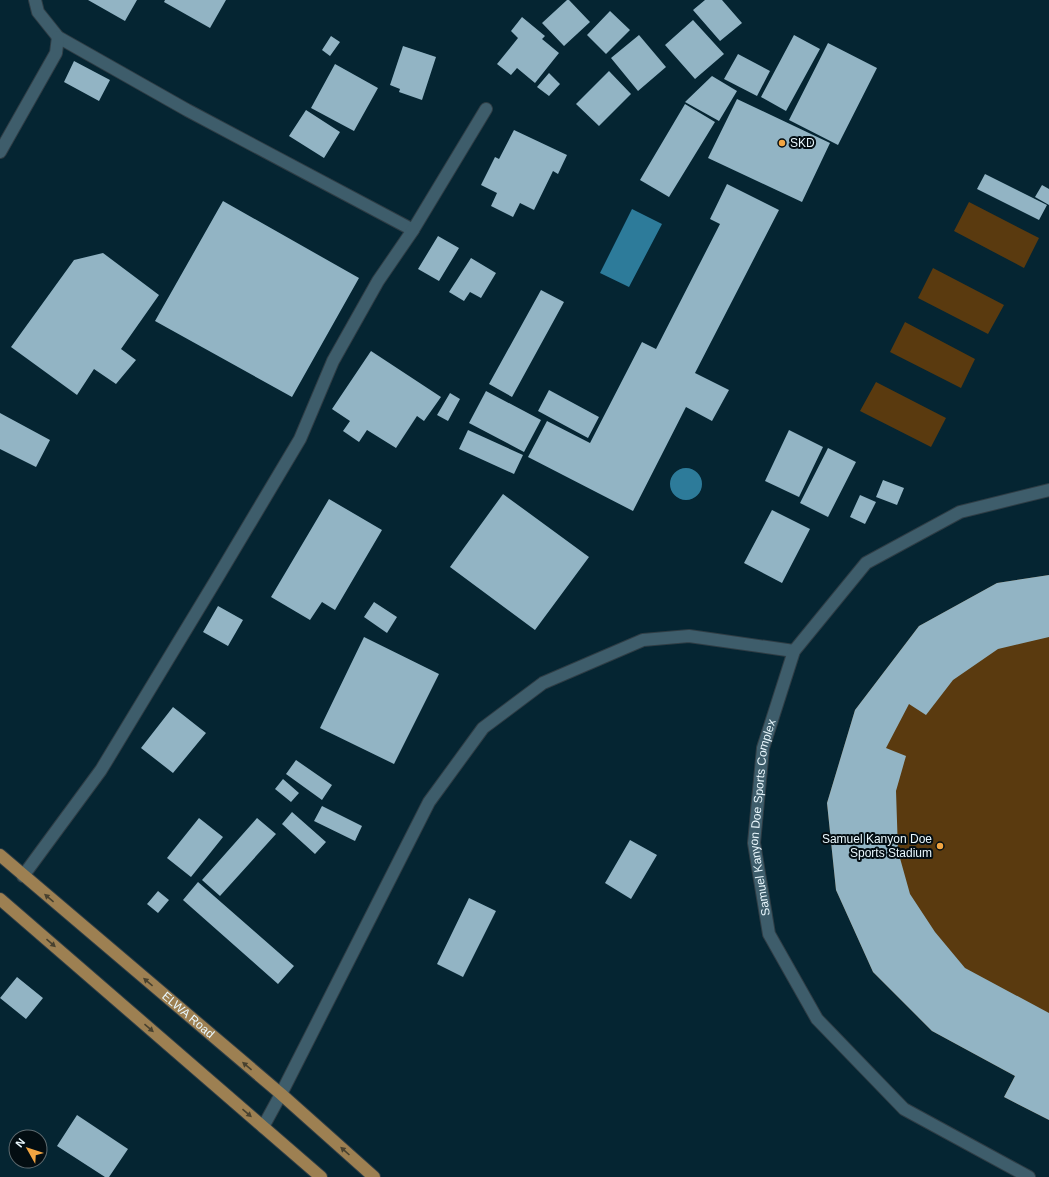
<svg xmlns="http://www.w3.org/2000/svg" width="1049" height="1177" viewBox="0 0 1049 1177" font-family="Arial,sans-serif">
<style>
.green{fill:#5a3a0f}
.water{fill:#2d7b9a}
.building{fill:#92b4c4}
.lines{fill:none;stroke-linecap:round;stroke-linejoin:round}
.minor-casing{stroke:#2f3d45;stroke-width:14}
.major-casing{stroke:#2f3d45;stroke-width:14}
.minor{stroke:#3e5d6b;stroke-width:12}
.major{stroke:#9d8052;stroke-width:12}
.oneway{fill:#48412f}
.poi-dot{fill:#f2a542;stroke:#030d12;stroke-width:1.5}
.labels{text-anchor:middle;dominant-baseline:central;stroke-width:4;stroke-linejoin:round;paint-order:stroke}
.poi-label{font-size:12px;fill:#e9f7fd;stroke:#030d12;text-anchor:start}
.street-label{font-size:12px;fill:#e9f7fd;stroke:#030d12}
</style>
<rect width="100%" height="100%" fill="#052532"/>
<path class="green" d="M969 202 1039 238 1024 268 954 231Z
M933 268 1004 305 988 334 918 298Z
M905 322 975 359 961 388 890 352Z
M876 382 946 418 931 447 860 411Z
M1049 575V1120L1004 1097 1015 1076 932 1031 873 972 836 890 827 803 855 710 919 626 997 583Z"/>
<path class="water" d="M632 209 662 224 629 287 600 273Z
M670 484a16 16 0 1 1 32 0a16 16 0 1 1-32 0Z"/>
<path class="building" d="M88 0H137L125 21Z
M165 0H226L210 28 164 2Z
M567 0H569L590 22 564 46 542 23Z
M705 0H722L742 23 720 41 693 10Z
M610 11 630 30 606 54 587 35Z
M522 17 545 36 542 39 559 53 535 83 517 68 511 75 497 64 518 38 511 31Z
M693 20 724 54 695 79 665 45Z
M639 35 666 67 638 91 611 58Z
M794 35 820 49 786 111 761 97Z
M331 36 340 42 330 56 322 50Z
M828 43 877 68 838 145 789 120Z
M403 46 436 57 422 100 399 92 400 89 390 85Z
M738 54 770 71 757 96 724 79Z
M74 61 110 80 99 101 64 82Z
M335 64 378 88 354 131 311 108Z
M609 71 631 94 599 126 576 104Z
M549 73 560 84 549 96 537 87Z
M712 76 737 91 719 121 685 102Z
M737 99 830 143 802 202 708 158Z
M685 104 715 122 669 197 640 180Z
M306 110 340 132 324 158 289 136Z
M514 130 567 155 558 174 553 171 534 210 520 203 513 217 491 206 497 193 481 185 495 157 499 159Z
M985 174 1047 205 1039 220 977 189Z
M727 184 779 210 695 373 729 390 712 421 686 407 633 511 528 457 547 421 590 443 642 342 656 349 720 224 710 219Z
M1042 185 1049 189V205L1035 197Z
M223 201 359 278 292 397 155 321Z
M438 236 459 248 439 281 418 269Z
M103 253 159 295 121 349 136 360 116 384 94 369 77 395 11 347 74 260Z
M471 258 496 273 481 298 470 292 464 301 449 292Z
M541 290 564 302 512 397 489 384Z
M371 351 441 397 424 421 417 416 396 448 367 430 359 442 343 431 350 421 332 409Z
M549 390 599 417 588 438 538 411Z
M486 391 541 420 524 452 469 423Z
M450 393 460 399 448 421 437 415Z
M0 413 50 440 36 467 0 449Z
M468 430 523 455 514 474 459 449Z
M789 430 823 447 799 497 765 481Z
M828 448 856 462 828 517 800 503Z
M883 480 904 488 897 505 876 497Z
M503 494 589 557 535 630 450 567Z
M860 495 876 502 865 524 850 517Z
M329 499 382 530 335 610 322 602 310 620 271 597Z
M772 510 810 529 782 583 744 563Z
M1049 575V637L998 649 953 680 926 715 909 704 886 748 906 756 896 791 898 851 910 894 935 932 965 968 1049 1013V1120L1004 1097 1015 1076 932 1031 873 972 836 890 827 803 855 710 919 626 997 583Z
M374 602 397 617 387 633 364 617Z
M218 606 243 620 228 646 203 632Z
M364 637 439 674 394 764 320 728Z
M173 707 206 733 173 773 141 748Z
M296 760 332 785 322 800 286 774Z
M283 779 299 793 291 802 275 789Z
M322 806 362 826 355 841 314 821Z
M292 812 326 842 315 854 282 824Z
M199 818 223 837 191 877 167 858Z
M257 818 276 834 220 896 202 880Z
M630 840 657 855 631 899 605 883Z
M198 882 294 966 278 984 183 900Z
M158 891 169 900 158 913 147 904Z
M469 898 496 911 463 977 437 964Z
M17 977 43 998 26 1019 0 998Z
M77 1115 128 1149 109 1177H105L57 1146Z"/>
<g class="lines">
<defs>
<g id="minor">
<path d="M35 0 38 12 58 37 187 110 413 230"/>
<path d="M0 152 56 53 58 37"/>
<path d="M23 876 101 770 216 580 300 439 333 361 378 281 413 230 486 109"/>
<path d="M263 1127 281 1094 429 802 483 728 543 683 643 640 689 636 794 651"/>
<path id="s1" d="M1029 1177 904 1109 817 1019 769 934 754 843 763 748 794 651 866 563 960 512 1049 490"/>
</g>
<g id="major">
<path id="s2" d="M0 855 281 1094 374 1177"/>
<path d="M0 899 321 1177"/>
</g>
</defs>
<use href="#minor" class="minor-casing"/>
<use href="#major" class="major-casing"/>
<use href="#minor" class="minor"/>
<use href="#major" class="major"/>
</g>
<defs><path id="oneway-solid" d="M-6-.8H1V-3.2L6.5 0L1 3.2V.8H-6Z"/></defs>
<g class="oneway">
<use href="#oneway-solid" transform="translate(49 898) rotate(-140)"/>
<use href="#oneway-solid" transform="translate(51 943) rotate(41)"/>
<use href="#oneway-solid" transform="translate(148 982) rotate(-140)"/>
<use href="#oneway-solid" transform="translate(149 1028) rotate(41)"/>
<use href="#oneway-solid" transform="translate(247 1066) rotate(-140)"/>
<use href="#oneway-solid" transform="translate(247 1113) rotate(41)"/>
<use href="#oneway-solid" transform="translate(345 1151) rotate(-138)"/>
</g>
<g class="poi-dot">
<circle cx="782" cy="143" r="4"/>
<circle cx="940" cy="846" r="4"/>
</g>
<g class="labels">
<g class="poi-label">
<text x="790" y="143">SKD</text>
<text x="932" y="839" text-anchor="end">Samuel Kanyon Doe<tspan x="932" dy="14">Sports Stadium</tspan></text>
</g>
<g class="street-label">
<text stroke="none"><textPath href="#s1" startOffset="483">Samuel Kanyon Doe Sports Complex</textPath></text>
<text stroke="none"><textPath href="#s2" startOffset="247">ELWA Road</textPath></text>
</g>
</g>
<g transform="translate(28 1149) rotate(309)"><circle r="19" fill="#030d12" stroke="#5f6b70"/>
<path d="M0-3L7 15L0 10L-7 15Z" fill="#f2a542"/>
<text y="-6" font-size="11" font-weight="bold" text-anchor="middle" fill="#e9f7fd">N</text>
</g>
</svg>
